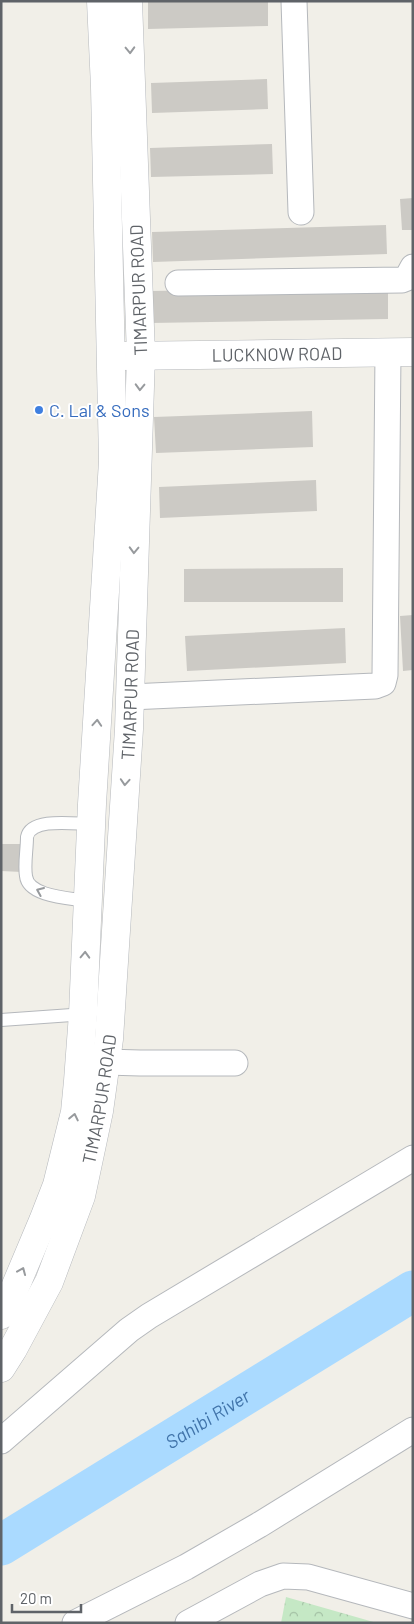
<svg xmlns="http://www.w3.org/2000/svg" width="414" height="1624" viewBox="0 0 414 1624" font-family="Barlow,sans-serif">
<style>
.park{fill:url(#park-crowns)}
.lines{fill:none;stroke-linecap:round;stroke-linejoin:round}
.river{stroke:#aadaff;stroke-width:41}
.building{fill:#cccac5}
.service-casing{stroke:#b5b8bc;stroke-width:14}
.minor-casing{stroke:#b5b8bc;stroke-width:27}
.tertiary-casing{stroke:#b5b8bc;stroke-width:29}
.service{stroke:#fff;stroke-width:12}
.minor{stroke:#fff;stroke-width:25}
.tertiary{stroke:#fff;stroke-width:28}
.oneway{stroke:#979a9d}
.shop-dot{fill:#3f7fe0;stroke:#fff;stroke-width:2}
.labels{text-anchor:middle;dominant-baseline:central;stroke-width:4;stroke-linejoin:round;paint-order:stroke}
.street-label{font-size:18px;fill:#5f6368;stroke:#fff}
.shop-label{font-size:18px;fill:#366cbe;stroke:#fff;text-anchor:start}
.water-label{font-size:19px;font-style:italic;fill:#4174aa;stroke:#fff}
</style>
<defs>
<pattern id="park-crowns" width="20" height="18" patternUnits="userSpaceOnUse" patternTransform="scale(1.25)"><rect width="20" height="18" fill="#c5e8c5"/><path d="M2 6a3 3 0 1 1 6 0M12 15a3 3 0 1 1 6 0" fill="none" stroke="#a3c0a4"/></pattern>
</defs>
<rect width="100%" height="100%" fill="#f1efe8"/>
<path class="park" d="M286 1597 377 1623H281Z"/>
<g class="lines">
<path class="river" id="s1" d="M1 1545 413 1291"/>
</g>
<path class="building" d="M148 1H268V26L148 29Z
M267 79 268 109 152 113 151 83Z
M272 144 273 174 151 177 150 148Z
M413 198V230H402L400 199Z
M386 225 387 254 153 262 152 232Z
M388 287V319L150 323V291Z
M312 411 313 447 156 453 154 417Z
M316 480 317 511 160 518 159 487Z
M343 568V602H184V569Z
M413 615V670L403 671 400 616Z
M345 628 346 663 187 671 185 636Z
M1 844H24L22 872 1 871Z"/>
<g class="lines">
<defs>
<path id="service" d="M87 901C71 898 28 897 26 876 24 864 27 850 27 837 31 817 75 824 91 824
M1 1020 86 1014"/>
<path id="minor" d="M294 1 301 212
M178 283 402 280 407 278 413 267
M130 697 375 686 383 683 385 675 388 352
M106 1062 140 1063H235
M1 1441 129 1330 149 1316 413 1158
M75 1623 186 1567 259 1525 413 1430
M188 1623 260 1584 283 1576 308 1577 413 1606"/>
<g id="tertiary">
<path id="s2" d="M122 356 413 352"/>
<path d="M1 1315 8 1304 43 1221 57 1185 75 1112 78 1081 83 1014 92 804 113 461 105 87 101 1"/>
<path id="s3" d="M1 1368 13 1349 49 1282 81 1196 99 1111 109 1039 129 729 141 355 128 1"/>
</g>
</defs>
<use href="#service" class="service-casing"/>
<use href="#minor" class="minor-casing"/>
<use href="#tertiary" class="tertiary-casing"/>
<use href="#service" class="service"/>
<use href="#minor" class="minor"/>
<use href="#tertiary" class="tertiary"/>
</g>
<defs><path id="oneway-chevron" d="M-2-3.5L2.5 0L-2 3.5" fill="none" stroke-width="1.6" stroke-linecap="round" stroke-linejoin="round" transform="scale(1.25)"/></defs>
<g class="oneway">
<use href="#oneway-chevron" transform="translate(130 50) rotate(88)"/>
<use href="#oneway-chevron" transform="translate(140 387) rotate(92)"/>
<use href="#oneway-chevron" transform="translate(134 550) rotate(92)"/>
<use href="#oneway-chevron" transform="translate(97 723) rotate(-86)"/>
<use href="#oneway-chevron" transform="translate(125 782) rotate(94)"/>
<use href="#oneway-chevron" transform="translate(40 891) rotate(-157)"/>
<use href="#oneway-chevron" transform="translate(85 955) rotate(-88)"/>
<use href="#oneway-chevron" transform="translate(74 1117) rotate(-78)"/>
<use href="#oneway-chevron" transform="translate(22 1271) rotate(-67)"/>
</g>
<circle class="shop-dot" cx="39" cy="410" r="5"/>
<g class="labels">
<g class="street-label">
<text transform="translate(138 290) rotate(-92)">TIMARPUR ROAD</text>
<text stroke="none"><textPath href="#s2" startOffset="155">LUCKNOW ROAD</textPath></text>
<text stroke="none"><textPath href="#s3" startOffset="695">TIMARPUR ROAD</textPath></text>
<text stroke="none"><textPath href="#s3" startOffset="289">TIMARPUR ROAD</textPath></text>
</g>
<g class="shop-label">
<text x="49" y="410">C. Lal &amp; Sons</text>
</g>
<g class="water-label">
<text stroke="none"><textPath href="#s1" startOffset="242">Sahibi River</textPath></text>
</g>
</g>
<rect width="414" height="1624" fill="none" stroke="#5f6368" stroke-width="5"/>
<path d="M12 1604v8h69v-8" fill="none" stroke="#5f6368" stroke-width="2.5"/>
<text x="20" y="1604" font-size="15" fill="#5f6368" stroke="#ffffff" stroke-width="4" paint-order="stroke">20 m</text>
</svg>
